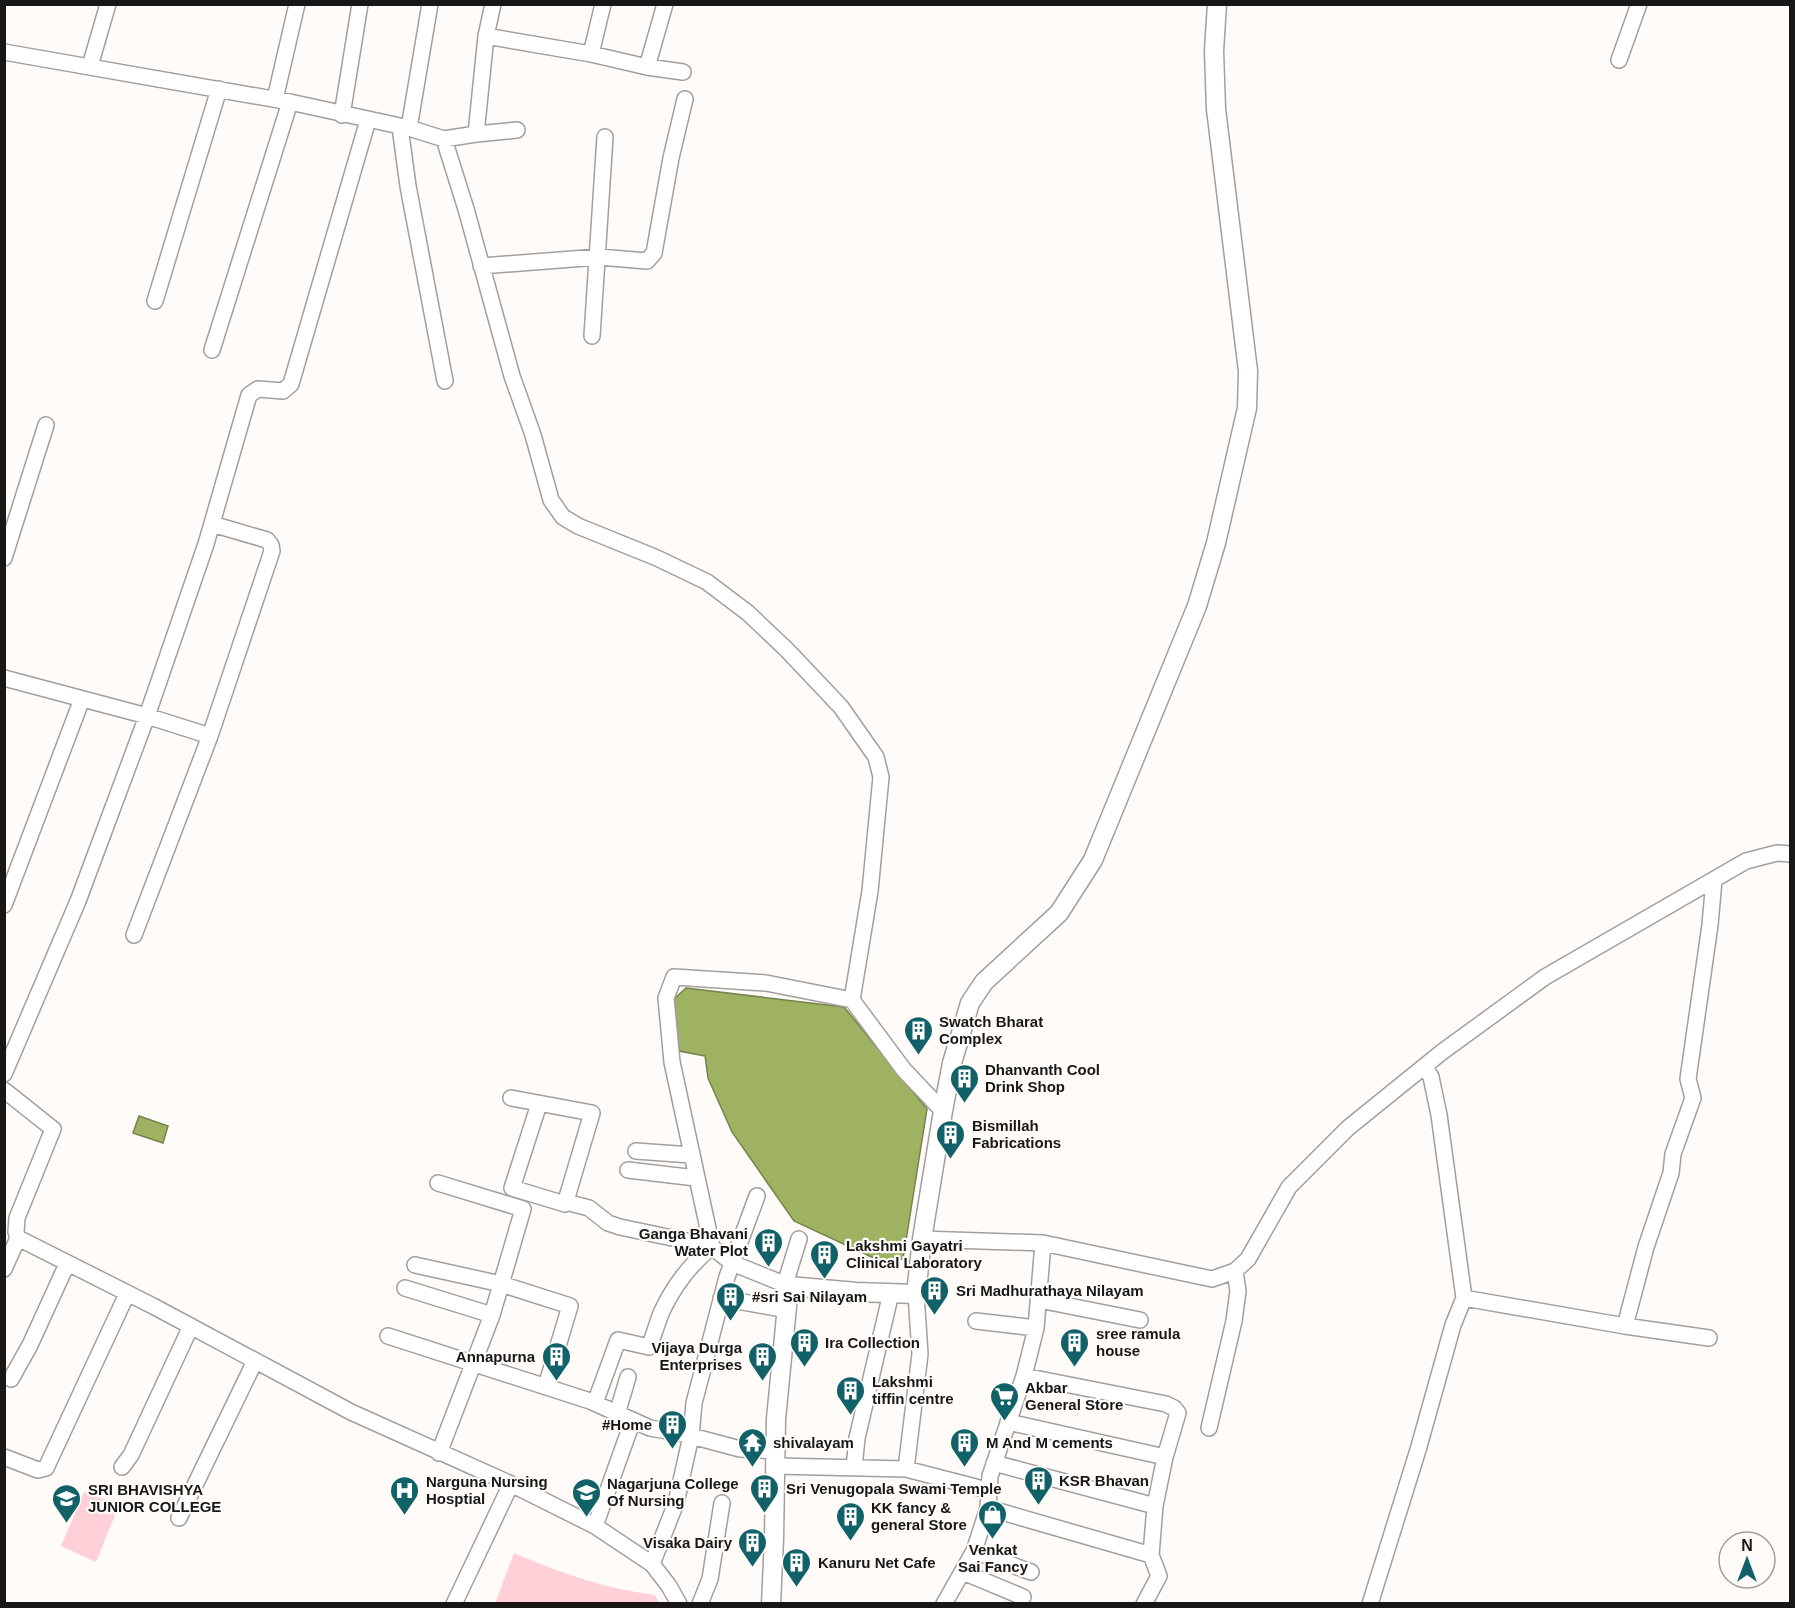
<svg xmlns="http://www.w3.org/2000/svg" width="1795" height="1608" viewBox="0 0 1795 1608" font-family="Arial,sans-serif">
<style>
.green{fill:#ffd0d7}
.water{fill:#9eb262;stroke:#76844b;stroke-width:1.5}
.lines{fill:none;stroke-linecap:round;stroke-linejoin:round}
.minor-casing{stroke:#a29f9d;stroke-width:18}
.major-casing{stroke:#a29f9d;stroke-width:21}
.minor{stroke:#fff;stroke-width:15}
.major{stroke:#fff;stroke-width:18}
.labels{text-anchor:middle;dominant-baseline:central;stroke-width:4.5;stroke-linejoin:round;paint-order:stroke}
.poi-label{font-size:15px;font-weight:bold;fill:#181716;stroke:#fefbf8;text-anchor:start}
</style>
<rect width="100%" height="100%" fill="#fefbf8"/>
<path class="green" d="M84 1492 119 1505 96 1562 61 1546Z
M514 1553C560 1573 606 1589 655 1595L659 1603H495Z"/>
<path class="water" d="M686 988 844 1007 927 1109 903 1259 880 1261 794 1221 732 1132 708 1078 705 1056 679 1051 674 999Z
M139 1116 168 1126 163 1143 133 1133Z"/>
<g class="lines">
<defs>
<path id="minor" d="M486 36 493 4
M4 52 290 102 409 128 444 139 466 209 512 376 533 435 551 500 563 517 578 526 657 558 707 582 748 613 787 650 841 707 876 757 881 777 870 891 852 1000
M591 54 603 4
M1619 60 1639 4
M90 66 108 4
M647 67 665 4
M275 99 297 4
M342 115 360 4
M400 127 408 186 445 381
M409 128 430 4
M476 134 517 130
M444 139 476 134 486 36 591 54 647 67 683 72
M481 266 599 257 647 261 654 253 671 158 685 99
M155 301 219 89
M592 336 605 137
M212 350 290 102
M4 558 46 425
M4 678 147 716 78 901 4 1074
M210 736 147 716 206 544 249 395 258 389 283 391 291 384 368 120
M4 905 82 699
M134 935 210 736 272 551 271 545 267 540 212 524
M4 1090 53 1129 17 1218 16 1232 18 1238 153 1306 351 1412 511 1484 595 1526 652 1564 669 1586 679 1604
M511 1098 592 1113 565 1204 512 1188 539 1104
M636 1151 691 1155
M628 1170 696 1178
M438 1183 523 1209 492 1315 439 1453
M566 1202 589 1208 608 1223 620 1227 701 1244 708 1249
M922 1239 1043 1243 1212 1279 1235 1271 1248 1259 1289 1187 1348 1128 1442 1052 1545 977 1746 861 1777 853 1790 854
M415 1265 501 1284 570 1306 546 1386
M4 1269 18 1238
M785 1284 799 1239
M789 1286 732 1263 712 1247 672 1062 666 998 674 977 766 983 852 1000 904 1070 943 1111
M405 1288 492 1315
M721 1298 787 1310
M1464 1298 1625 1326 1709 1338
M1039 1300 1140 1320
M976 1321 1036 1328
M1625 1326 1646 1247 1671 1173 1673 1154 1693 1098 1688 1079 1710 925 1714 880
M388 1336 590 1401 650 1428 684 1434 740 1449 776 1451
M1024 1376 1166 1404 1174 1408 1178 1413 1165 1457 1155 1506 1151 1555 1159 1576 1144 1604
M11 1379 30 1345 67 1264
M595 1403 618 1340 649 1347C654 1335 657 1323 662 1311 674 1286 690 1264 712 1247
M617 1414 628 1377
M1008 1422 1165 1457
M1209 1428 1234 1321 1238 1291 1235 1271
M4 1457 38 1470 46 1468 127 1294
M994 1463 1155 1506
M776 1466 906 1469 991 1491
M122 1467 131 1455 191 1326
M854 1468 857 1438 891 1293
M906 1469 920 1354 916 1294
M988 1508 1151 1555
M179 1518 255 1361
M595 1526 633 1420
M974 1551 1031 1572
M652 1564 676 1503 691 1436 694 1403 727 1277 757 1196
M963 1572 1023 1597
M454 1604 511 1484
M700 1604 710 1579 722 1503
M944 1604 974 1551 988 1508 990 1476 1024 1376 1036 1328 1043 1243
M1370 1604 1418 1450 1453 1325 1464 1298 1439 1115 1431 1077 1425 1067"/>
<path id="major" d="M771 1604 774 1539 776 1419 789 1286 856 1292 916 1294 922 1239 943 1111 952 1063 970 1003 984 982 1059 913 1093 860 1197 606 1216 543 1247 408 1248 371 1216 109 1214 51 1217 4"/>
</defs>
<use href="#minor" class="minor-casing"/>
<use href="#major" class="major-casing"/>
<use href="#minor" class="minor"/>
<use href="#major" class="major"/>
</g>
<defs>
<symbol id="building-pin" viewBox="-11 -11 22 30"><path d="M0 17L-7.5 6A9.5 9.5 0 1 1 7.5 6Z" fill="#106168" stroke="#fefbf8"/><path d="M-4-6H4V6H1V3H-1V6H-4ZM-2.5-4.3h1.7v1.8h-1.7ZM.8-4.3h1.7v1.8H.8ZM-2.5-1h1.7V.8h-1.7ZM.8-1h1.7V.8H.8Z" fill="#fff"/></symbol>
<symbol id="supermarket-pin" viewBox="-11 -11 22 30"><path d="M0 17L-7.5 6A9.5 9.5 0 1 1 7.5 6Z" fill="#106168" stroke="#fefbf8"/><path d="M-6-5.5h2.5l.6 2H6L4.5 2H-2.5L-4.4-4H-6ZM-1.5 3.2a1.3 1.3 0 1 0 .1 0ZM3 3.2a1.3 1.3 0 1 0 .1 0Z" fill="#fff"/></symbol>
<symbol id="temple-pin" viewBox="-11 -11 22 30"><path d="M0 17L-7.5 6A9.5 9.5 0 1 1 7.5 6Z" fill="#106168" stroke="#fefbf8"/><path d="M0-6L5-2H3V0L6.5 2.5H4V6H1.5V3h-3V6H-4V2.5H-6.5L-3 0V-2H-5Z" fill="#fff"/></symbol>
<symbol id="hospital-pin" viewBox="-11 -11 22 30"><path d="M0 17L-7.5 6A9.5 9.5 0 1 1 7.5 6Z" fill="#106168" stroke="#fefbf8"/><path d="M-5-5h3v3.5h4V-5h3V5h-3V1.5h-4V5h-3Z" fill="#fff"/></symbol>
<symbol id="university-pin" viewBox="-11 -11 22 30"><path d="M0 17L-7.5 6A9.5 9.5 0 1 1 7.5 6Z" fill="#106168" stroke="#fefbf8"/><path d="M0-5L7-2L0 1L-7-2ZM-4 1L0 2.5L4 1V4Q0 6-4 4Z" fill="#fff"/></symbol>
<symbol id="shop-pin" viewBox="-11 -11 22 30"><path d="M0 17L-7.5 6A9.5 9.5 0 1 1 7.5 6Z" fill="#106168" stroke="#fefbf8"/><path d="M-5-2.5h2.3a2.7 3.5 0 0 1 5.4 0H5L5.5 6h-11ZM-1.5-2.5h3a1.5 2.3 0 0 0-3 0Z" fill="#fff"/></symbol>
</defs>
<g fill-rule="evenodd">
<use href="#building-pin" x="902" y="1014" width="33" height="45"/>
<use href="#building-pin" x="948" y="1062" width="33" height="45"/>
<use href="#building-pin" x="934" y="1118" width="33" height="45"/>
<use href="#building-pin" x="752" y="1226" width="33" height="45"/>
<use href="#building-pin" x="808" y="1238" width="33" height="45"/>
<use href="#building-pin" x="918" y="1274" width="33" height="45"/>
<use href="#building-pin" x="714" y="1280" width="33" height="45"/>
<use href="#building-pin" x="788" y="1326" width="33" height="45"/>
<use href="#building-pin" x="1058" y="1326" width="33" height="45"/>
<use href="#building-pin" x="540" y="1340" width="33" height="45"/>
<use href="#building-pin" x="746" y="1340" width="33" height="45"/>
<use href="#building-pin" x="834" y="1374" width="33" height="45"/>
<use href="#supermarket-pin" x="988" y="1380" width="33" height="45"/>
<use href="#building-pin" x="656" y="1408" width="33" height="45"/>
<use href="#temple-pin" x="736" y="1426" width="33" height="45"/>
<use href="#building-pin" x="948" y="1426" width="33" height="45"/>
<use href="#building-pin" x="1022" y="1464" width="33" height="45"/>
<use href="#building-pin" x="748" y="1472" width="33" height="45"/>
<use href="#hospital-pin" x="388" y="1474" width="33" height="45"/>
<use href="#university-pin" x="570" y="1476" width="33" height="45"/>
<use href="#university-pin" x="50" y="1482" width="33" height="45"/>
<use href="#shop-pin" x="976" y="1498" width="33" height="45"/>
<use href="#building-pin" x="834" y="1500" width="33" height="45"/>
<use href="#building-pin" x="736" y="1526" width="33" height="45"/>
<use href="#building-pin" x="780" y="1546" width="33" height="45"/>
</g>
<g class="labels">
<g class="poi-label">
<text x="939" y="1021">Swatch Bharat<tspan x="939" dy="17">Complex</tspan></text>
<text x="985" y="1069">Dhanvanth Cool<tspan x="985" dy="17">Drink Shop</tspan></text>
<text x="972" y="1125">Bismillah<tspan x="972" dy="17">Fabrications</tspan></text>
<text x="748" y="1233" text-anchor="end">Ganga Bhavani<tspan x="748" dy="17">Water Plot</tspan></text>
<text x="846" y="1245">Lakshmi Gayatri<tspan x="846" dy="17">Clinical Laboratory</tspan></text>
<text x="956" y="1290">Sri Madhurathaya Nilayam</text>
<text x="752" y="1296">#sri Sai Nilayam</text>
<text x="1096" y="1333">sree ramula<tspan x="1096" dy="17">house</tspan></text>
<text x="825" y="1342">Ira Collection</text>
<text x="742" y="1347" text-anchor="end">Vijaya Durga<tspan x="742" dy="17">Enterprises</tspan></text>
<text x="535" y="1356" text-anchor="end">Annapurna</text>
<text x="872" y="1381">Lakshmi<tspan x="872" dy="17">tiffin centre</tspan></text>
<text x="1025" y="1387">Akbar<tspan x="1025" dy="17">General Store</tspan></text>
<text x="652" y="1424" text-anchor="end">#Home</text>
<text x="773" y="1442">shivalayam</text>
<text x="986" y="1442">M And M cements</text>
<text x="1059" y="1480">KSR Bhavan</text>
<text x="426" y="1481">Narguna Nursing<tspan x="426" dy="17">Hosptial</tspan></text>
<text x="607" y="1483">Nagarjuna College<tspan x="607" dy="17">Of Nursing</tspan></text>
<text x="786" y="1488">Sri Venugopala Swami Temple</text>
<text x="88" y="1489">SRI BHAVISHYA<tspan x="88" dy="17">JUNIOR COLLEGE</tspan></text>
<text x="871" y="1507">KK fancy &amp;<tspan x="871" dy="17">general Store</tspan></text>
<text x="732" y="1542" text-anchor="end">Visaka Dairy</text>
<text x="993" y="1549" text-anchor="middle">Venkat<tspan x="993" dy="17">Sai Fancy</tspan></text>
<text x="818" y="1562">Kanuru Net Cafe</text>
</g>
</g>
<rect width="1795" height="1608" fill="none" stroke="#181716" stroke-width="12"/>
<g transform="translate(1747 1560)"><circle r="28" fill="#fefbf8" stroke="#a2a09e" stroke-width="1.5"/>
<path d="M0-4.5L10 22L0 15L-10 22Z" fill="#106168"/>
<text y="-9" font-size="16" font-weight="bold" text-anchor="middle" fill="#181716">N</text>
</g>
</svg>
